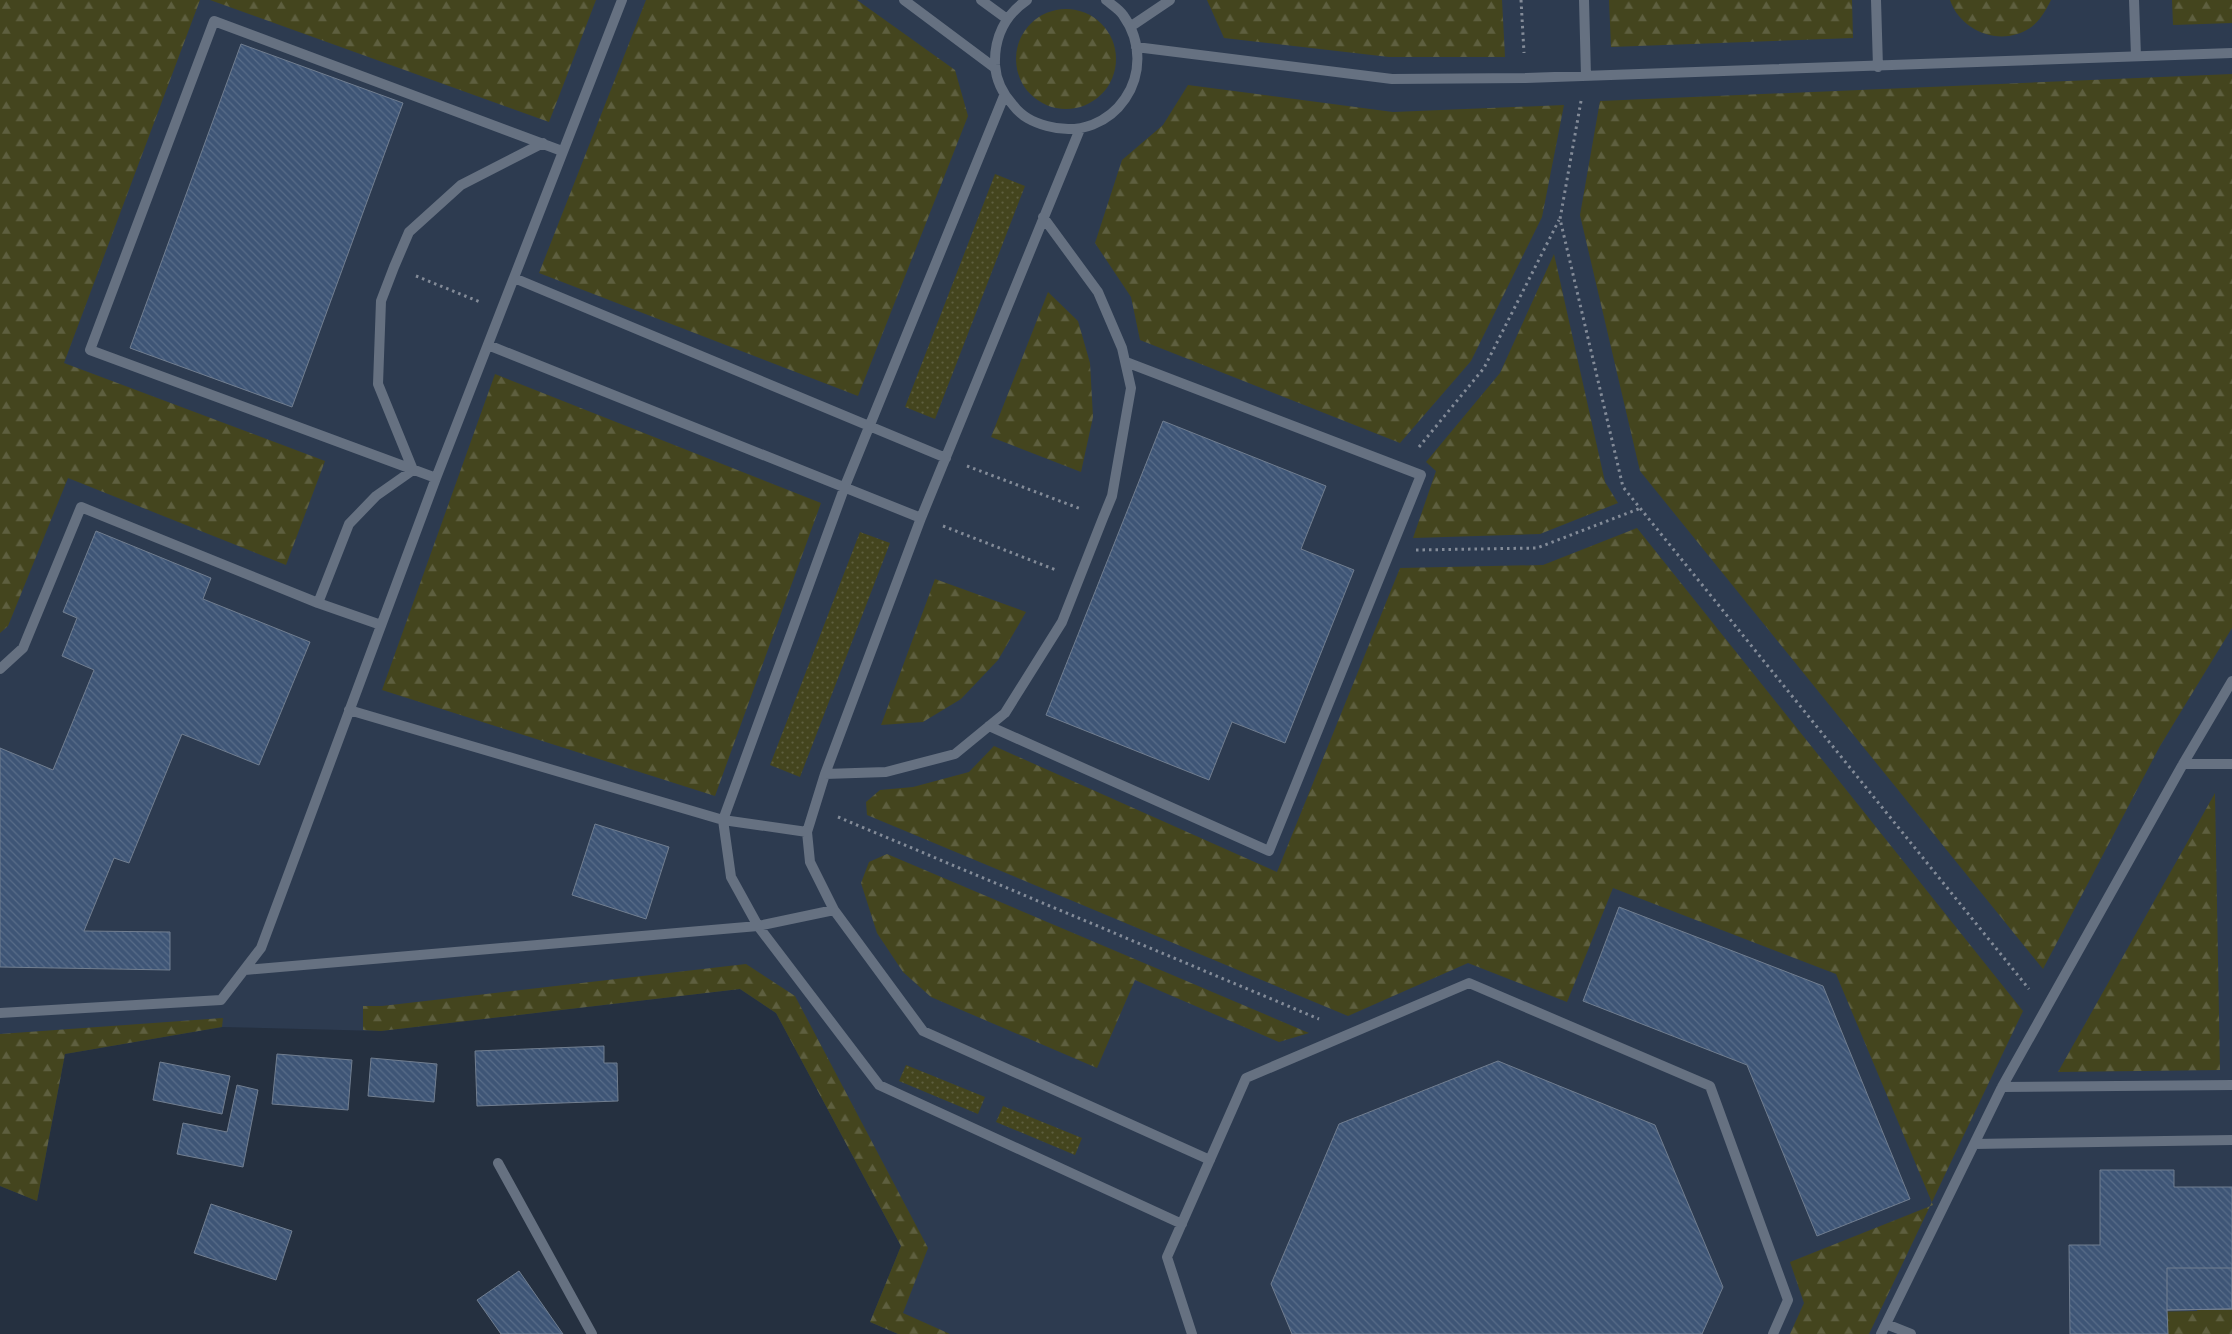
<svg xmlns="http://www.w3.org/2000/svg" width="2232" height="1334" viewBox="0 0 2232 1334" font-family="'Varela Round',sans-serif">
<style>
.built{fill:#2d3b50}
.grass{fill:url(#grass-dots)}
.forest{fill:url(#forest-firs)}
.building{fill:url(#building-back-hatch);stroke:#717e90}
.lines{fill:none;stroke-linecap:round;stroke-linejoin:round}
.path{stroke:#838b98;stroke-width:3;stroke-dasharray:2.5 4;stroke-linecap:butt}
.service{stroke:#667181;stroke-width:10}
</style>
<defs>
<pattern id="grass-dots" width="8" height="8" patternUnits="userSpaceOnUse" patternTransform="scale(1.25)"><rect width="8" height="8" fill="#44451e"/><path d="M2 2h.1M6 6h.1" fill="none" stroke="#5e5f3f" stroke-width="1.8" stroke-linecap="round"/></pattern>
<pattern id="forest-firs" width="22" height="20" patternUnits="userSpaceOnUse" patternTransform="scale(1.25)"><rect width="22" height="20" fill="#44451e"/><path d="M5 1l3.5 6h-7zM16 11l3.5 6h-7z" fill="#5e5f3f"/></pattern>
<pattern id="building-back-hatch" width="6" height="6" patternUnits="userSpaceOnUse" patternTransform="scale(1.25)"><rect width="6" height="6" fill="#3e5576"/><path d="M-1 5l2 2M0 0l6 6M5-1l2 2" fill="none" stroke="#596d89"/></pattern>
</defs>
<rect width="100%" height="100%" fill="#253040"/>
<path class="built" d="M0 0H2232V1334H898L870 1322 901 1246 776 1013 740 989 381 1031 222 1027 65 1054 37 1201 0 1186Z"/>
<path class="grass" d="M995 174 1025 186 935 419 905 407Z
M860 532 890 543 800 777 770 765Z
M906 1065 985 1097 978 1114 899 1081Z
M1003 1106 1082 1138 1075 1155 996 1122Z"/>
<path class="forest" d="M0 0H200L64 363 325 461 286 565 68 478 8 626 0 633Z
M210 0H596L549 122Z
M646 0H857L955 70 968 116 858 396 539 273Z
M1207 0H1502L1505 57H1389L1224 38Z
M1609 0H1852L1853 38 1611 47Z
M1950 0H2051C2046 10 2040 21 2030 28 2001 47 1961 32 1950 0Z
M2172 0H2232V23L2173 25Z
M1016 59a50 50 0 1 1 100 0a50 50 0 1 1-100 0Z
M2232 74V628L2160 746 2043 969 1640 471 1580 215 1600 101Z
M1188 85 1393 112 1564 105 1542 217 1471 361 1400 443 1140 340 1131 297 1095 243 1122 160 1163 125Z
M1554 254 1605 482 1618 503 1540 534 1413 538 1436 471 1426 462 1500 373Z
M1048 292 1078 321 1090 363 1093 417 1081 472 991 437Z
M495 374 821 503 715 796 382 690Z
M1637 528 2023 1011 1869 1334H1790L1804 1303 1790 1262 1933 1205 1836 974 1613 888 1567 1002 1468 963 1348 1016 867 815 866 802 880 790 913 787 969 772 994 746 1277 872 1400 568 1543 565Z
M935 579 1026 612 998 660 961 699 923 722 881 725Z
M2215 793 2220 1070 2058 1072Z
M887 854 1309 1033 1279 1042 1135 980 1097 1068 931 997 903 972 877 933 861 883 869 862Z
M746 964 795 996 928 1248 903 1313 950 1334H898L870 1322 901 1246 776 1013 740 989 381 1031 363 1030V1006H382Z
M223 1018 222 1027 65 1054 37 1201 0 1186V1034Z
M2197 1293H2232V1334H2146V1312L2197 1311Z"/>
<path class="building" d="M241 44 403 103 292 407 130 348Z
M1163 421 1326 486 1301 549 1354 570 1285 743 1232 722 1209 780 1046 715Z
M96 531 211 578 203 599 310 642 259 765 182 734 129 863 114 858 84 931 170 932V970L0 967V748L53 770 94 670 62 656 77 618 63 612Z
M595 824 669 847 646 919 572 895Z
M1619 907 1823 986 1910 1199 1817 1236 1747 1065 1583 1001Z
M604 1046V1063H617L618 1101 477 1106 475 1051Z
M277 1054 352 1060 348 1110 272 1104Z
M371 1058 437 1064 434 1102 368 1096Z
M1498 1061 1655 1125 1723 1287 1702 1334H1292L1271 1284 1339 1124Z
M160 1062 230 1076 222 1114 153 1100Z
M237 1085 258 1090 243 1167 177 1154 183 1123 227 1132Z
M2100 1170H2174V1187H2232V1309L2167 1310 2168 1334H2070L2069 1245H2100Z
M211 1204 292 1231 276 1280 194 1253Z
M2167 1268H2232V1309L2167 1310Z
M519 1271 563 1334H501L477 1300Z"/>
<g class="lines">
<path class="path" d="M1521 0 1524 53
M1581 101 1560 219 1623 487 2029 989
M416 276 480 302
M1419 447 1484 368 1559 220
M967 466 1081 509
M943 526 1056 570
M1416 550 1537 548 1641 508
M838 817 1319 1019"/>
<path class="service" d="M904 0 995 68
M981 0 1007 19
M1027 0C1005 15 994 38 995 65 996 80 1003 94 1013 105 1022 117 1033 122 1047 126 1114 145 1163 71 1123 15 1119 9 1112 5 1106 0
M1584 0 1586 76
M1876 0 1878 67
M2134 0 2136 56
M1130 27 1170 0
M1136 47 1392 79 1526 78 2232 53
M1004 96 845 486 723 820 731 877 758 926 879 1085 1182 1224
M1080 129 921 518 825 774 807 832 810 862 834 910 923 1031 1210 1160
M514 278 946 458
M488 345 921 518
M436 478 90 350 214 21 562 151
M318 603 349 524 376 496 413 470 378 384 381 301 394 267 409 232 461 185 543 143
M0 669 23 648 81 507 318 603 381 625
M349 710 723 820 807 832
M989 726 1269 851 1421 475 1126 362
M2183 764H2232
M825 774 886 772 955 754 1005 713 1062 622 1103 518 1112 496 1131 388 1122 348 1098 292 1043 217
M245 970 758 926 834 910
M0 1013 221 1000 261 948 436 478 622 0
M2002 1087 2232 1085
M1974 1144 2232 1140
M498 1163 592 1334
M1886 1324 1911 1334
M1192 1334 1167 1257 1246 1078 1469 983 1710 1086 1788 1300 1773 1334
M1881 1334 2002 1087 2183 764 2232 681"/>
</g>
</svg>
